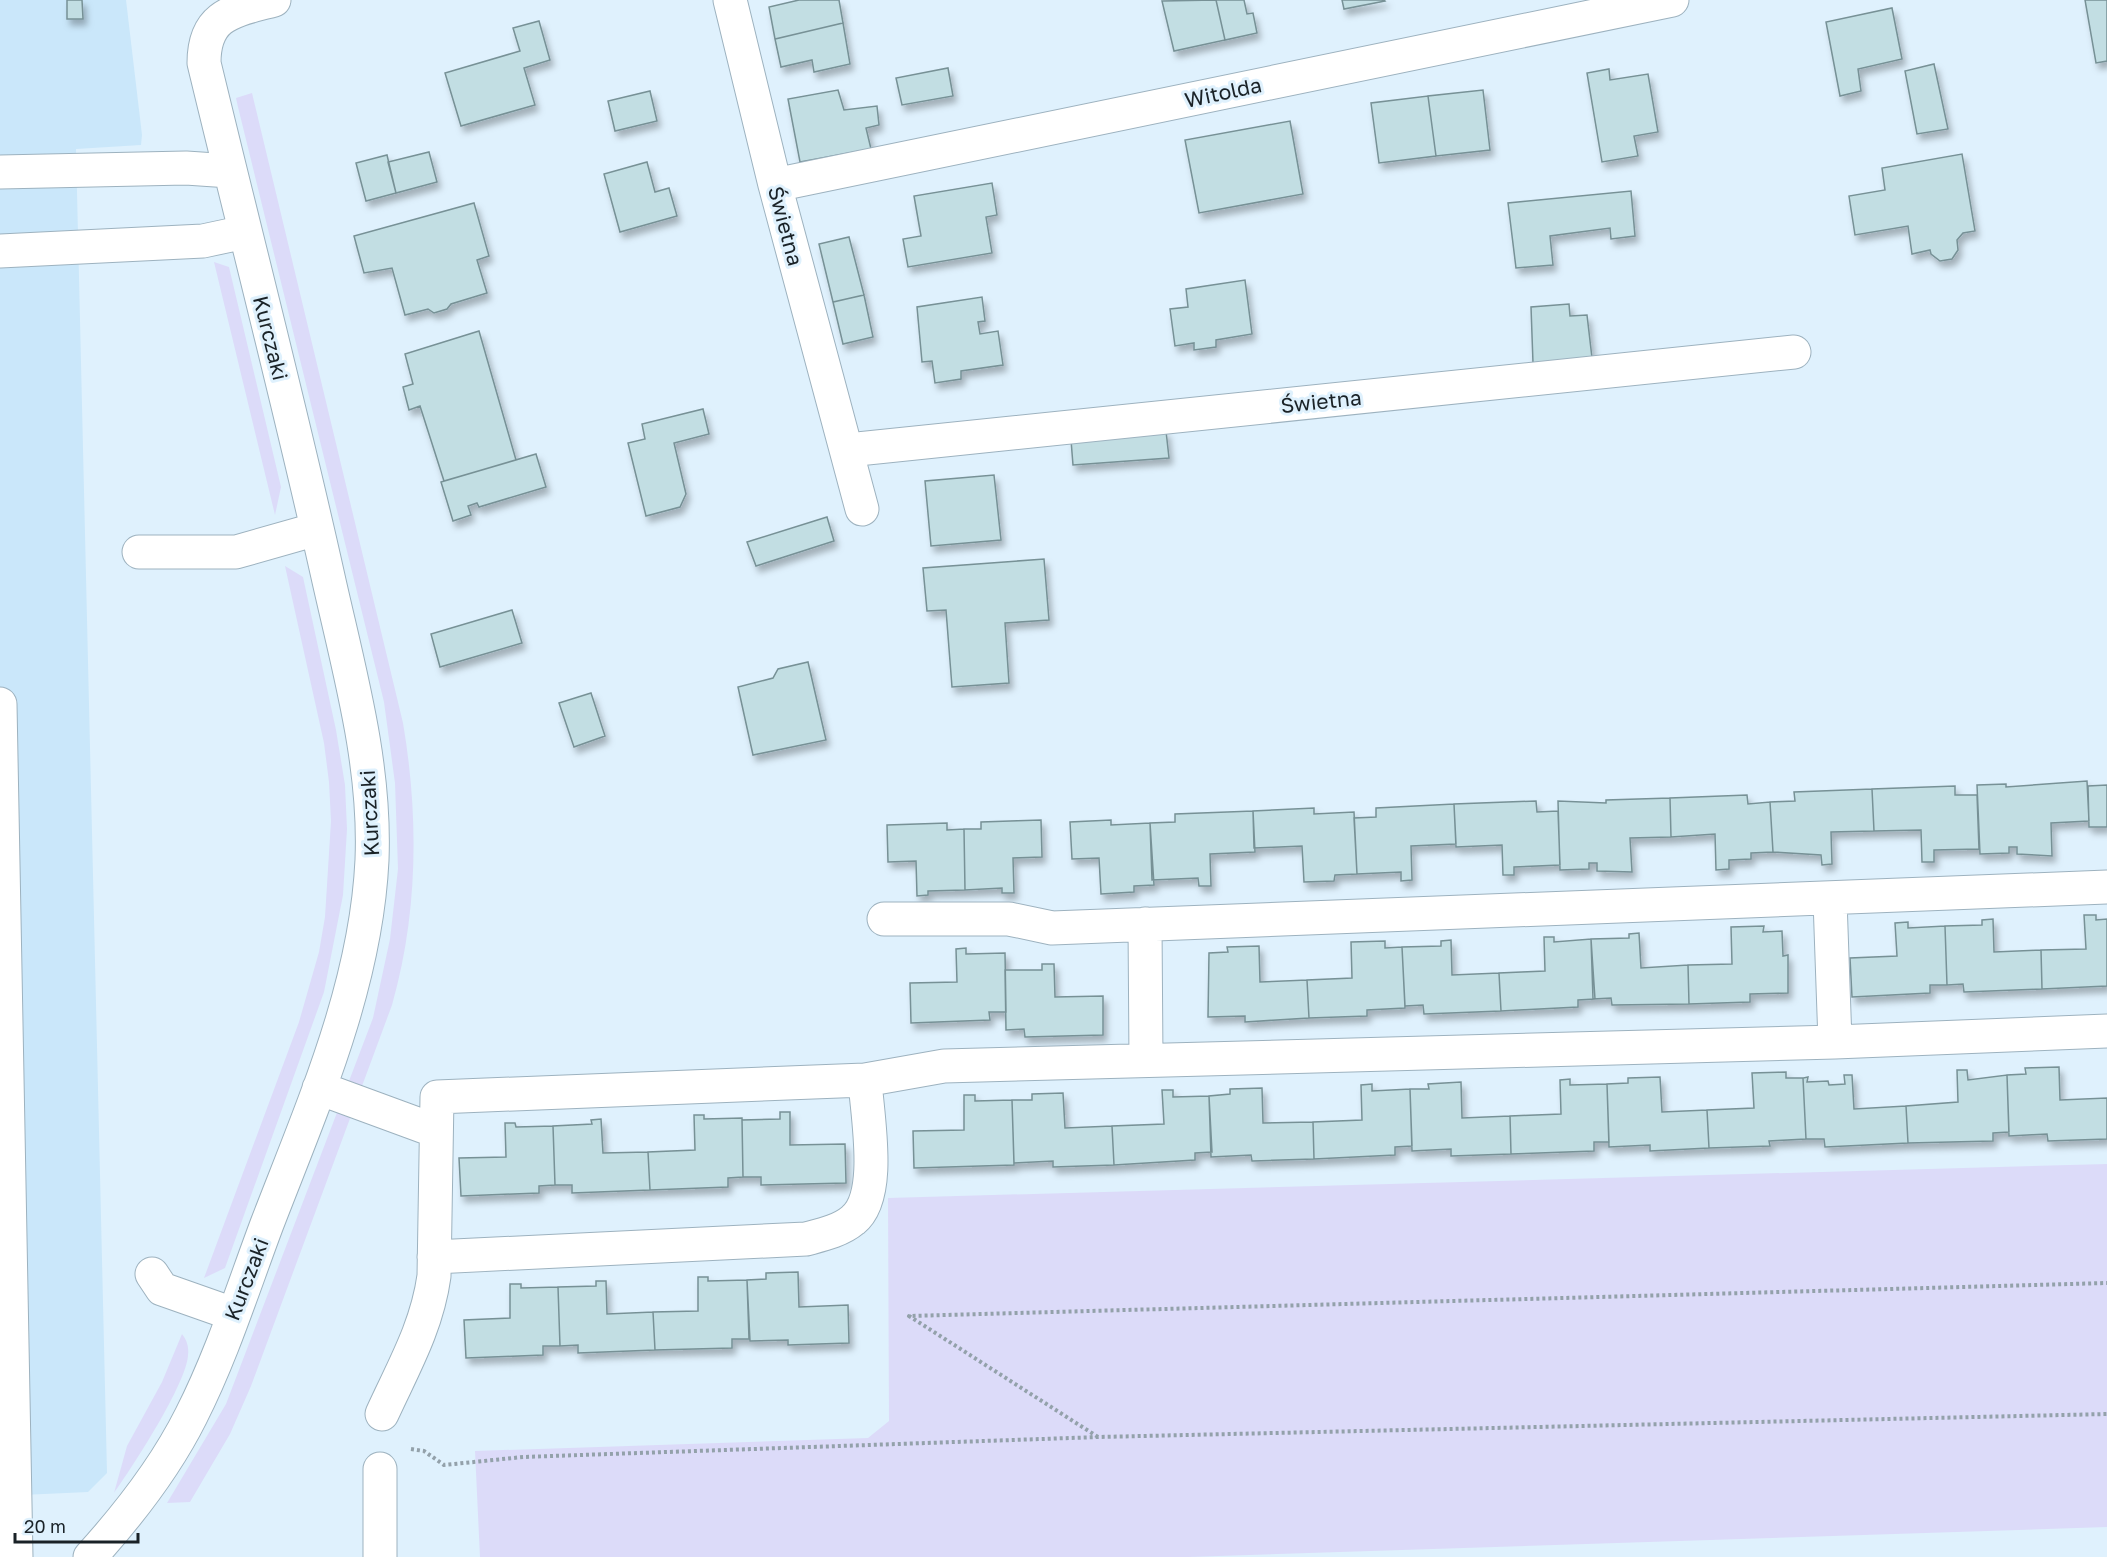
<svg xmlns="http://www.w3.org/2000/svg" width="2107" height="1557" viewBox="0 0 2107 1557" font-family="'Golos Text',sans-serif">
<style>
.built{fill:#cae7fa}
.green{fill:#dcdbf9}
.building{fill:#c2dee3;stroke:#779196;stroke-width:1.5;filter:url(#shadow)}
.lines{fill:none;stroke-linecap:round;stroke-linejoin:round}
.minor-casing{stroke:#9db2bf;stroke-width:35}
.path{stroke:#93a1aa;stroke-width:4;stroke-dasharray:3 3;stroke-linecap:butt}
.minor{stroke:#fff;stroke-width:33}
.labels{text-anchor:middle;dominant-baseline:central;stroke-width:6;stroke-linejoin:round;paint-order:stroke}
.street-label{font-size:21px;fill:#1a2227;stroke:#dff1fd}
</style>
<defs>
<filter id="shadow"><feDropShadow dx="3.5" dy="6" stdDeviation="3" flood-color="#0004"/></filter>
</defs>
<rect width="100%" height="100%" fill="#dff1fd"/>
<path class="built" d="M0 0H126L142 135 141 145 76 149 107 1473 88 1492 0 1496Z"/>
<path class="green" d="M252 93 403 723C419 817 418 914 392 1005L251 1386 230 1434 190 1502 167 1503 226 1404 373 1018 390 939 398 869 395 783 384 702 238 107 236 98Z
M214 262 229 267 281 487 275 515Z
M285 566 303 577 336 730 345 785 347 829 343 895 324 992 225 1268 204 1278 299 1022 319 952 325 917 331 821 329 782 324 743Z
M2107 1164V1527L1188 1557H480L475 1451 868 1438 889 1421 888 1198Z
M182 1334C187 1340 189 1347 188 1355 187 1383 132 1468 114 1493L127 1446 162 1382Z"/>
<path class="building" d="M67 0H82L83 19H67Z
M799 0H839L843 23 775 39 769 7Z
M1216 0 1225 40 1174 51 1162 1Z
M1216 0H1244L1247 14 1253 13 1257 33 1225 40Z
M1342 0H1384L1385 1 1344 9Z
M2085 0H2107V61L2096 63Z
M1892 8 1902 59 1858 69 1861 91 1840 96 1826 22Z
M539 21 550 60 524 68 535 105 461 126 445 73 520 51 513 28Z
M843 23 850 64 814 72 812 60 781 67 775 39Z
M1934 64 1948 129 1917 134 1905 71Z
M948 68 953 96 902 105 896 78Z
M1609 69 1610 80 1648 74 1658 132 1634 136 1638 156 1602 162 1587 73Z
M838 90 844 110 877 106 879 125 866 128 871 149 800 162 788 99Z
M1483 90 1490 150 1436 156 1428 96Z
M650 91 657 121 615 131 608 101Z
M1428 96 1436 156 1379 163 1371 103Z
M1290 121 1303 194 1199 213 1185 140Z
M429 152 437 182 396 193 388 162Z
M1962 154 1975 231 1963 233 1957 240 1958 250 1952 259 1940 261 1931 254 1930 250 1912 254 1908 226 1855 235 1849 196 1885 190 1882 168Z
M387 155 396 193 366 201 356 163Z
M647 162 655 192 669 188 677 216 620 232 604 174Z
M992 183 997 215 986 217 992 253 908 267 903 239 921 236 914 196Z
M1631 191 1635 236 1611 239 1610 228 1550 236 1553 265 1516 268 1508 203Z
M474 203 489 256 477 260 487 293 451 304 447 309 434 313 428 309 405 315 392 268 364 273 354 236Z
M849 237 864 295 833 302 819 244Z
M1245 280 1252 334 1216 340V347L1194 350V343L1175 346 1170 309 1188 307 1186 289Z
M864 295 873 337 843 344 833 302Z
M982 297 985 321 978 322 980 334 998 331 1003 365 961 371V379L935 383 932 361 922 362 917 307Z
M1569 304 1570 316 1587 315 1592 358 1533 363 1531 307Z
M479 331 516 460 444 481 420 406 409 410 403 387 413 384 405 354Z
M703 409 709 434 674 443 686 494 680 507 646 516 628 443 645 439 642 424Z
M1166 431 1169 458 1073 465 1071 440Z
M536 454 546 487 479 507 477 503 468 506 471 515 453 521 441 482Z
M994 475 1001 540 931 546 925 481Z
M827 517 834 541 756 566 747 542Z
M1044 559 1049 620 1005 623 1009 683 952 687 946 610 927 611 923 568Z
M512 610 522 643 440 667 431 634Z
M808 662 826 740 753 755 738 687 773 678 778 669Z
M591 693 605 736 574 747 559 703Z
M2087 781 2089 821 2051 823 2052 856 2017 854V847H2009V853L1980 854 1977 785 2006 784V787Z
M2107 785V827H2089L2088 786Z
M1955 786V795H1977L1979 849 1934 850V862H1922L1921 830 1874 831 1872 789Z
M1872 789 1874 831 1831 832 1832 864 1822 865 1821 855 1773 852 1770 802 1795 801 1794 792Z
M1747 795 1748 804 1770 802 1773 852 1751 853V859L1729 860V869L1716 870 1715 834 1671 837 1670 798Z
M1670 798 1671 837 1630 838 1632 872 1597 871V863H1589V869L1560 870 1558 801 1606 803V800Z
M1536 801 1537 812 1558 811 1560 865 1514 867V875H1503L1502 845 1456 847 1454 804Z
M1454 804 1456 844 1411 846 1412 880 1401 881V872L1357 874 1354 818 1376 817V808Z
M1314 808V814L1354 812 1357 874 1335 875 1334 881 1304 882 1302 846 1254 848 1253 811Z
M1253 811 1255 852 1210 854 1211 886H1199L1198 878 1152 880 1150 823 1175 822V814Z
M1041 820 1042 857 1013 858 1014 893H1002V888L965 890 964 829H981V822Z
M1111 820V825L1150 823 1154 885 1134 886V892L1101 894 1099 858 1072 859 1070 822Z
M947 823V830L964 829 965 890 928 891V895L917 896 916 861 888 862 887 825Z
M2084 915H2096V920L2107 919V986L2042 989 2041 950 2086 949Z
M1993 919 1994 952 2041 950 2042 989 1964 992 1963 984 1947 985 1945 926 1982 925V920Z
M1908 922V928L1945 926 1947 985H1930V993L1852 997 1850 958 1897 956 1895 923Z
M1764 926 1763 932 1782 931 1783 956 1788 955V993L1750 994V1002L1689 1004 1688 965 1732 964 1731 927Z
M1639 933 1641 968 1688 965 1689 1004 1612 1005 1611 998 1593 999 1591 939 1629 938V934Z
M1544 937H1554V942L1591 939 1595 999 1578 1000V1007L1501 1011 1499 973 1545 971Z
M1451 940 1452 975 1499 973 1501 1011 1424 1014 1423 1005 1405 1006 1402 947 1441 946V941Z
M1385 941V948L1402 947 1405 1008 1367 1010V1016L1309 1018 1307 980 1352 978 1351 942Z
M1259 946 1260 982 1307 980 1309 1018 1245 1022V1016L1208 1017 1209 953 1228 952 1227 947Z
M966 948V954L1005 953 1006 1012H989L990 1020 911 1023 910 983 957 982 956 949Z
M1042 964H1054L1055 997 1103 996V1035L1025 1037 1024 1029 1006 1030 1005 970H1042Z
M2059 1067 2060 1100 2107 1098V1139L2048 1141 2047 1134 2009 1136 2007 1075 2026 1074 2025 1068Z
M1957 1070H1967L1968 1080 2007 1075 2009 1132 1993 1133V1141L1908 1143 1906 1106 1958 1102Z
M1786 1072V1078H1803L1806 1139 1769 1141 1770 1146 1709 1148 1707 1110 1754 1108 1752 1073Z
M1844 1075H1852L1854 1109 1906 1106 1908 1143 1825 1147 1824 1139H1806L1803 1078 1808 1077 1807 1082 1828 1081 1829 1085 1845 1084Z
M1660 1077 1662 1112 1707 1110 1709 1148 1650 1151V1145L1609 1147 1607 1084 1628 1083V1078Z
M1570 1079V1085L1607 1084 1609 1142H1594V1151L1511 1154 1510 1116 1561 1114 1560 1080Z
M1461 1082 1462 1118 1510 1116 1511 1154 1451 1156V1149L1412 1151 1410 1089H1429L1428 1084Z
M1372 1084V1091L1410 1089 1412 1146 1395 1147V1155L1314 1159 1313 1122 1362 1120 1361 1085Z
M1262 1088 1263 1123 1313 1122 1314 1159 1252 1161 1251 1155 1211 1157 1209 1096 1230 1094V1089Z
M1162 1090H1173V1097L1209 1096 1212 1152 1195 1153V1160L1114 1165 1112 1126 1164 1124Z
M1063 1093 1065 1128 1112 1126 1114 1165 1053 1167V1161L1014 1163 1012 1100H1032V1094Z
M964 1095H975V1101L1012 1100 1014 1165 914 1168 913 1131 964 1130Z
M780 1112H790V1145L845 1144 846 1183 761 1185V1177H743L742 1120 780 1119Z
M694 1115H704V1119L742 1118 743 1177 728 1178V1187L650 1190 648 1152 695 1150Z
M601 1119 603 1153 648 1152 650 1190 572 1193V1185H555L553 1126 592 1124 591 1120Z
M505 1123H515L516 1127 553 1126 555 1185 539 1186V1193L461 1196 459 1158 506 1157Z
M798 1272 799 1307 848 1305 849 1343 788 1345V1340L750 1341 747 1280 766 1279V1273Z
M698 1277H708V1281L747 1280 749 1339H732V1348L655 1350 653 1312 698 1311Z
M596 1281H606L607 1314 653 1312 655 1350 578 1353V1345L560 1346 558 1287 596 1286Z
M510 1284H521V1288L558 1287 560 1346H543V1355L466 1358 464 1320 510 1318Z"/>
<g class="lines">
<defs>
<path id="minor" d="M730 0 775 185 862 509
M0 172 186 168 230 171
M775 185 1672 0
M0 251 203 241 245 232
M848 450 1794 352
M139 552H236L317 529
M0 704 16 1557
M1830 900 1835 1042
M884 919H1009L1052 928 2107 887
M1145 924 1146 1060
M319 1088 436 1131
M434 1257 806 1239C821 1235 840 1231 853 1220 883 1196 867 1116 865 1080
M152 1274 162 1289 233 1314
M382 1414C403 1368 427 1327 434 1276L437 1097 865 1080 944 1066 1835 1042 2107 1031
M380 1469V1557
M90 1557C129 1514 165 1468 191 1416 222 1355 243 1288 267 1224 312 1107 366 987 372 860 376 762 348 667 327 572 289 402 245 233 204 63 204 14 233 11 274 0"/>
</defs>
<use href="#minor" class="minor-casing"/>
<path class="path" d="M1098 1437 909 1316 2107 1283
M411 1449 424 1451 444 1465 523 1457 1099 1437 2107 1414"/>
<use href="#minor" class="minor"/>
</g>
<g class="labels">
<g class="street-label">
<text transform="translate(1223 92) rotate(-12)">Witolda</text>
<text transform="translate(786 226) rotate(75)">Świetna</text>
<text transform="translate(271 338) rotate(76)">Kurczaki</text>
<text transform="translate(1321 401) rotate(-6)">Świetna</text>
<text transform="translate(369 813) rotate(-93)">Kurczaki</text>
<text transform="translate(246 1279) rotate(-69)">Kurczaki</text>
</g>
</g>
<path d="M15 1533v9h123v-9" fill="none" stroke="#1a2227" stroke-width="3"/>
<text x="24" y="1533" font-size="18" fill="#1a2227" stroke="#dff1fd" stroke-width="4.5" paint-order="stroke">20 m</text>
</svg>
